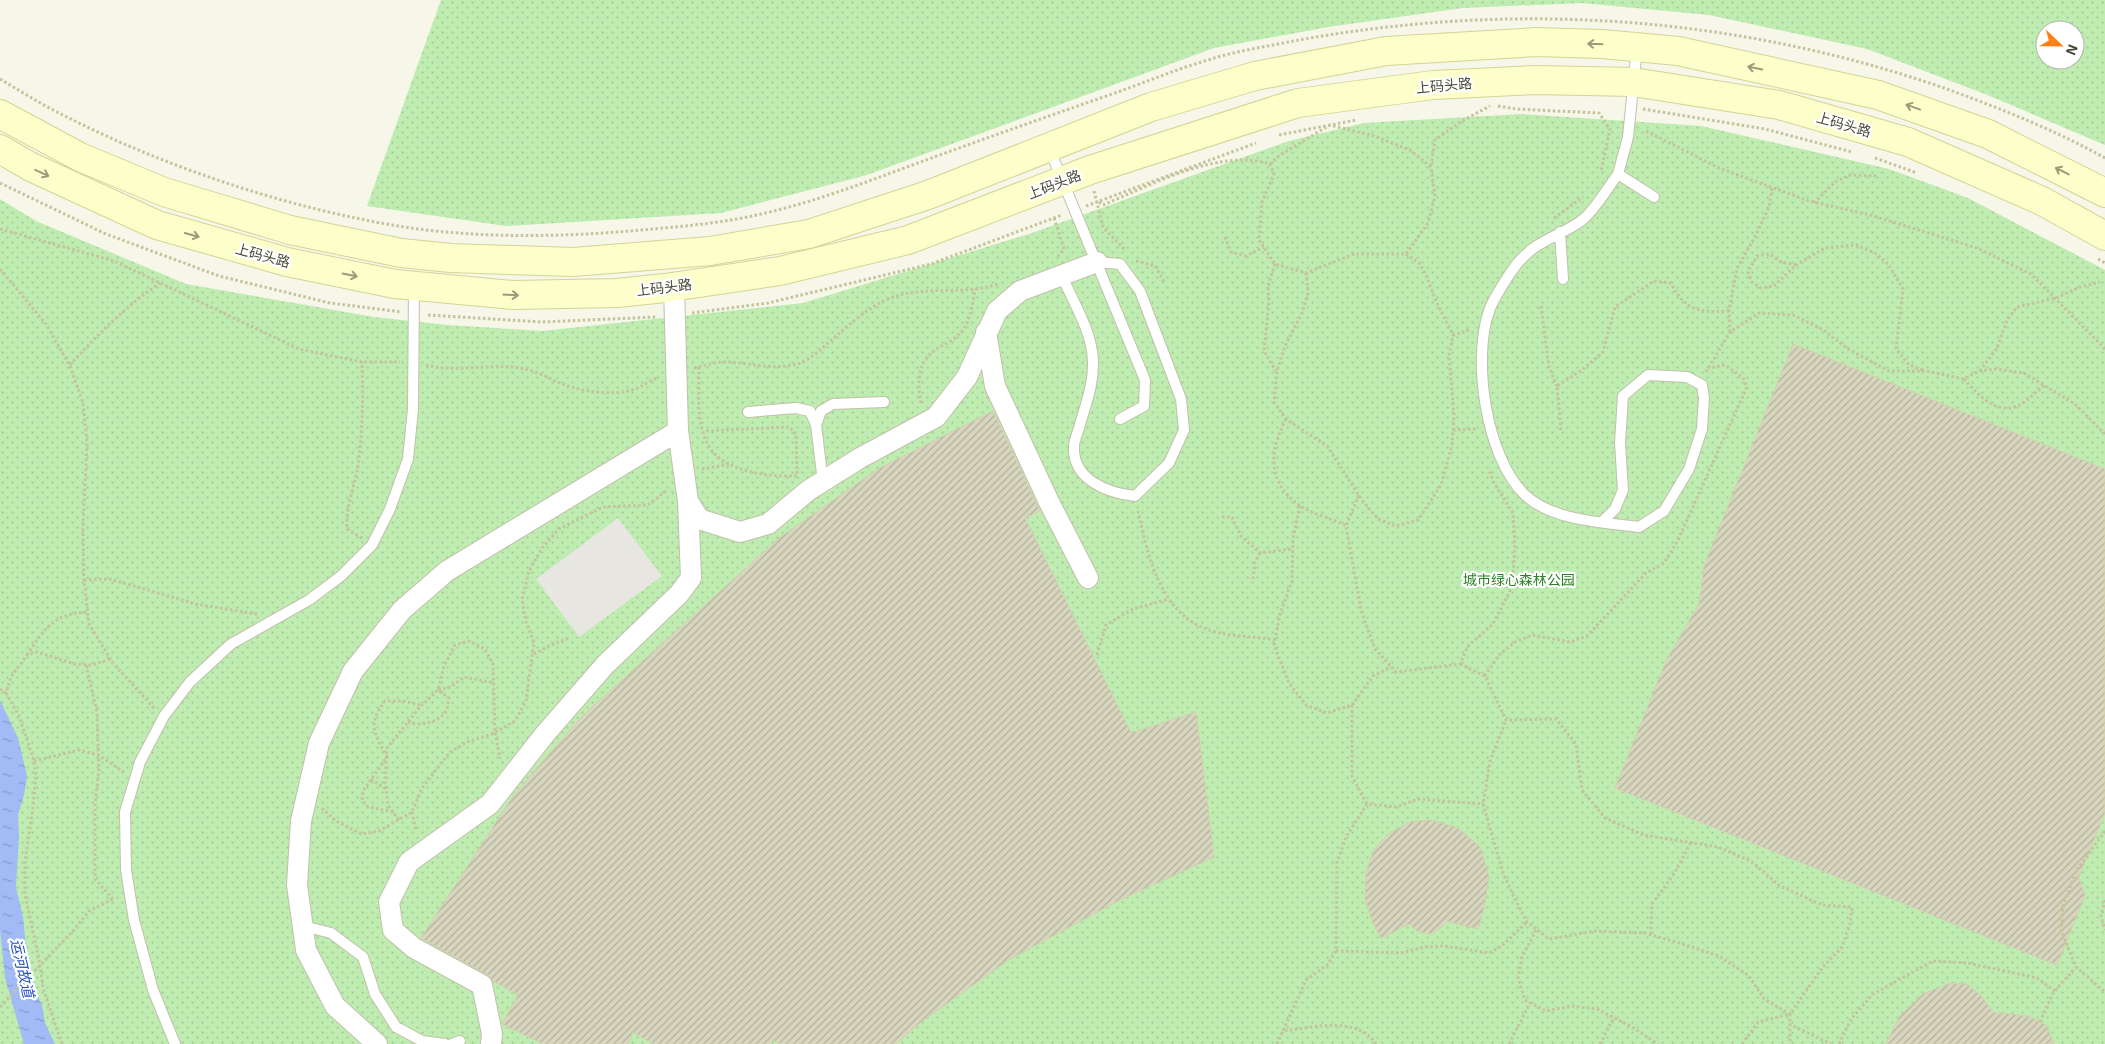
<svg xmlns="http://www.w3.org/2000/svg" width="2105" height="1044" viewBox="0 0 2105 1044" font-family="'Exo 2','Noto Sans SC',sans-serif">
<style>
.park{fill:url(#park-dots);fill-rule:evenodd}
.parking{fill:#e7e6e1}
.water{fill:url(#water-ripples)}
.building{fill:url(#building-hatch);stroke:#d4d1b0}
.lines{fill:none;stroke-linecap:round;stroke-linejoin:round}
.service-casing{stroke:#c2c1ab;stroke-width:12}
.minor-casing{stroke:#c2c1ab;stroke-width:22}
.secondary-casing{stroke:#d3d594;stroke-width:30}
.path{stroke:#c5c39b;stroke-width:3;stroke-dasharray:2.5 2.5;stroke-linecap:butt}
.service{stroke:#fff;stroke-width:10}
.minor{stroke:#fff;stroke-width:20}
.secondary{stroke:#fcffca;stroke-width:28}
.oneway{stroke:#9a9b79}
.labels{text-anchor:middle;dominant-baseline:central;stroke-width:4.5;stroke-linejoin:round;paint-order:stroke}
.street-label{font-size:14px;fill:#4a4937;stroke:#fff}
.park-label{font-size:14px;fill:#2c8225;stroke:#fff}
.water-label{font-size:15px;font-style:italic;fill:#2751c0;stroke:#fff}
</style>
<defs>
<pattern id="park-dots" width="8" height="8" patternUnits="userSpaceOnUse" patternTransform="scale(1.25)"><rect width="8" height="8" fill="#bfecb0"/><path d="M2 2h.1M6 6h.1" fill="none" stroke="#a6cc98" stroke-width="1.8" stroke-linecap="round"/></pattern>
<pattern id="water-ripples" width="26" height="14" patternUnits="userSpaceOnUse" patternTransform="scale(1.25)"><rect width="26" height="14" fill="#a2bbf6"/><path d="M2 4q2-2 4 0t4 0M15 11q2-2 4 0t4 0" fill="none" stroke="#869ac8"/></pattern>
<pattern id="building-hatch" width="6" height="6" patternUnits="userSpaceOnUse" patternTransform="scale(1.25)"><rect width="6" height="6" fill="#d8d6be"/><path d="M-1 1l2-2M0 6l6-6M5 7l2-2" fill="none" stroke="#b1b09b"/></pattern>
</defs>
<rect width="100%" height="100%" fill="#f6f6e9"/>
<path class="park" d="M441 0H2105V145L1990 96 1867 49 1709 15 1582 3 1463 8 1328 27 1214 48 867 175 721 213 506 226 367 206ZM2045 30H2075V60H2045Z
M1522 114 1701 126 1889 169 1968 198 2105 270V1044H0V199L36 221 186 284 374 317 448 325 542 331 803 303 1029 234 1289 141 1364 123Z"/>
<path class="parking" d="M618 518 662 576 579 637 536 579Z"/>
<path class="water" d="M0 700 18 738 27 776 24 795 18 815 19 837 16 887 23 917 29 978 42 1005 45 1023 55 1044H24L5 978 0 930Z"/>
<path class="building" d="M1793 344 2105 469V813L2079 877 2085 895 2057 965 1615 788 1666 661 1699 604 1704 566Z
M993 411 1040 511 1025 518 1131 733 1196 712 1214 857 1120 900 1010 959 921 1022 896 1044H781L771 1040 769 1044H653L633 1032 628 1044H543L502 1024 518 995 493 981 488 975 421 938 513 796 581 717 779 538 878 469Z
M1431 820 1458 828 1480 847 1489 876 1484 908 1478 929 1446 921 1441 928 1431 934 1417 931 1409 924 1381 938 1373 923 1365 899 1366 873 1373 851 1387 835 1409 822Z
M1951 983 1967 984 1982 997 1993 1012 2028 1016 2046 1025 2054 1044H1886L1899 1017 1923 994Z"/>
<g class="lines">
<defs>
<path id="service" d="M1637 48 1628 137 1618 174 1654 197
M1049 148 1145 380 1144 406 1120 419
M1560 232 1563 279
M1062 276C1073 302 1092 331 1093 361 1094 384 1085 406 1079 428 1078 433 1074 440 1074 446 1072 480 1108 493 1135 496L1169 463 1184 430 1181 399 1140 291 1120 264 1097 262
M748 412 796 408 810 411 816 425 823 482
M816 425 821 411 833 404 884 402
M1602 522 1615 509 1623 490 1620 443 1623 396 1648 375 1687 377 1702 385 1704 398 1702 429 1689 469 1664 511 1639 527C1602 522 1552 521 1524 494 1486 456 1472 360 1489 311 1493 299 1508 276 1516 265 1537 239 1557 238 1581 221 1593 213 1609 186 1618 174
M303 926 331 933 363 957 375 994 396 1027 422 1041 445 1044
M175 1044 153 990 134 920 126 870 125 812 140 762 164 716 190 682 231 644 309 600 341 576 372 545 390 509 408 459 413 409 414 287
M452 1044 460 1041"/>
<path id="minor" d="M986 332 995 386 1049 502 1088 578
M678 431 688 501 699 519 740 532 768 524 809 490 860 458 936 417 967 377 997 311 1020 291 1097 262
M377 1044 335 1006 306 950 297 885 301 821 319 743 353 671 402 610 447 571 678 431 674 287
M491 1044 492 1034 482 985 414 948 393 930 389 902 409 862 490 804 545 734 605 665 679 594 691 578 688 501"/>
<path id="secondary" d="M0 114 80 157 164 192 290 230 401 253 451 258 573 262 710 251 809 234 928 195 1151 107 1255 76 1386 51 1537 42 1602 44 1678 51 1878 95 1988 134 2105 193
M0 149 31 167 157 225 287 262 395 284 513 295 617 293 665 288 780 271 908 240 1090 170 1298 103 1433 85 1536 80 1633 82 1779 105 1908 142 2042 201 2105 236"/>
</defs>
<use href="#service" class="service-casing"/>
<use href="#minor" class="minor-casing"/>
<use href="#secondary" class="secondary-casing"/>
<path class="path" d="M0 79C22 92 44 106 67 117 169 169 297 211 411 228 483 238 559 237 630 231 674 227 719 224 761 214 815 202 866 182 918 163 983 139 1049 116 1115 93 1146 82 1177 69 1208 60 1232 52 1258 48 1283 43 1505 0 1730 14 1944 88 1999 108 2053 129 2105 158
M1498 106 1516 109 1599 113 1610 129 1601 171
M1643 109 1765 129 1852 152
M1646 131 1719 168 1809 201 1870 215 1977 248 2031 274 2105 349
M1279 135 1356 120
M1875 158 1917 173
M1431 166 1435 140 1462 121 1490 106
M0 183 106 234 219 276 330 303 402 312
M1094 191 1103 227 1125 250
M1099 202 1103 205C1151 185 1219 148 1270 164L1274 174 1262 202 1259 240 1275 264 1306 273 1354 254H1406L1428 223 1435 196 1431 167 1410 150 1374 136 1330 125 1280 155 1270 164
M1814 203 1835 182 1850 175 1878 176
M1086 206 1256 143
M1054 218 1064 249 1058 256
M1554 218 1583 197
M0 229 114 261 299 349 362 362H400
M1225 237 1231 252 1246 256 1264 247
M1406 254 1419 263 1426 275 1436 301 1453 335 1467 331 1469 328
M2098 259 2105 263
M1136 261 1155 266 1165 283
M1275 264 1268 286 1269 301 1264 351 1276 371
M1796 265 1781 262 1769 254 1757 256 1748 272 1752 282 1761 288 1774 286 1796 265 1825 248 1856 245 1877 254 1889 265 1903 289 1896 349 1909 365 1923 370
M0 269 46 324 70 366 83 403 87 443 83 529 84 580 89 624 113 663 154 708
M1306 273 1308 293 1302 313 1285 346 1277 371 1274 402 1286 419 1327 446 1362 500 1378 519 1396 526 1418 520 1441 485 1452 445 1454 416 1449 356 1453 335
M1541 306 1549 367 1557 386
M692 313 768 303 931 264 1062 215
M428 315 542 322 656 317
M1730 332 1729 311 1737 268 1755 237 1769 207 1772 187
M70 365C98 334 126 306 160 283
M426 365C457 373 489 363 521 368 539 371 554 382 571 387 588 392 611 395 628 391 639 389 649 381 659 377
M699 367C699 391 696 421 707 443 721 472 768 477 797 476L796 434 789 427 704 431
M694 368C704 366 714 362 724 362 747 362 770 370 792 365 811 362 822 347 836 336 851 323 868 308 886 300 924 283 960 297 998 284
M1980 371 1997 348 2007 320 2017 307 2056 298 2080 287 2100 282
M1706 372 1730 332 1759 313 1793 315 1822 329 1848 349 1889 371H1926L1964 379 1979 371 1996 369 2024 373 2075 404 2105 434
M1964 379C1977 393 1995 415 2017 406 2027 402 2037 391 2045 385
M921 403C917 382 917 361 938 348 947 343 959 337 965 327 971 316 973 302 975 289
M1286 419C1269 451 1267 482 1299 505 1312 514 1331 518 1346 526
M1453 430 1476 429
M1561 430 1557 386 1582 370 1603 352 1615 307 1654 281 1671 283C1685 311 1700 313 1729 311
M702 469 731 464
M1359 495 1346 526 1361 610 1375 649 1396 672 1460 664 1468 646 1493 624 1512 587 1515 547 1513 513 1494 483 1489 469
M1300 506 1293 538 1292 581 1280 614 1274 645 1289 683 1306 705 1327 713 1352 705 1373 676 1391 667
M1138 511C1148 555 1159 611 1206 629 1227 637 1253 636 1275 640
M1222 517H1232L1241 536 1260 553 1292 549
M362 538 347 529C345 505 357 482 359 458 363 426 363 394 362 362
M1253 579 1255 562 1260 553
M84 580 110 579 196 604 257 614
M534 654 551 645 569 638
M27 655C44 629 54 613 88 612
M1097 655 1106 625 1133 609 1169 599
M1460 664 1485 676 1506 720 1556 719 1576 744 1582 790 1605 818 1644 835 1718 847 1751 861 1780 886 1822 905 1852 907 1850 924 1842 947 1822 968 1790 1014 1764 999 1749 976 1719 956 1679 943 1645 933 1595 931 1549 939 1527 922 1513 895 1503 873 1483 804 1490 761 1506 720
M86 665 97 712 99 770 95 804V879L113 899
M1485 676 1499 655 1515 642 1532 635 1570 642 1587 636 1646 573 1664 563 1678 540 1747 387 1743 378 1725 365 1709 368
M0 689 6 693 11 677 27 655 37 652 75 664 91 665 111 659
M6 693 19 716 34 761 36 776 33 807 25 861V895L40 964 43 988 62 1044
M1352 705V776L1367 804 1396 807 1418 799 1483 804
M408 722C419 727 441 722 447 710 448 706 448 702 449 698L438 690 451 687 464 677 494 683
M34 761 79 750 98 755 124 772
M371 779 386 789
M322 808 336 821 361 834 379 831 412 812 422 788 450 752 467 742 492 734 515 721 526 701 534 642 526 622 522 599 529 571 542 548 559 529 603 507 648 505 667 490
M393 812 368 807 362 800 363 791 387 757C374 733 367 725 385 701H403L421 705
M412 812 416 831
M399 820 388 805 385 781 387 748 420 707 438 690 444 666 455 645 469 641 485 649 493 664 495 732 500 759
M2105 831 2076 871 2063 906 2061 930 2076 967 2105 992
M2105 900 2101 916 2105 930
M1536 930 1522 957 1518 978 1525 1000 1546 1011 1572 1006 1597 1009 1632 1027 1658 1044
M1651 934 1652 904 1674 874 1690 844
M1336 951 1401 953 1424 947 1445 946 1489 953 1502 946 1527 922
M0 1007 73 931 89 911 113 899
M2040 1022 2053 993 2076 967
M1789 1024 1831 1044
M1285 1031C1311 1027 1359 1016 1376 1044
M1277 1044 1306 980 1327 965 1336 951 1337 862 1346 837 1367 804
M1509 1044 1530 1003
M1600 1044 1614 1017
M1742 1044 1758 1022 1790 1014V1044
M1839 1044 1851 1019 1873 994 1933 961 1968 963 2037 978 2055 991"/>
<use href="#service" class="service"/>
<use href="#minor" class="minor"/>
<use href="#secondary" class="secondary"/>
</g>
<defs><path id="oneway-shaft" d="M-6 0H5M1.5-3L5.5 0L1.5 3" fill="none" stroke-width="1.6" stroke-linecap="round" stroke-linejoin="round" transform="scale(1.25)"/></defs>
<g class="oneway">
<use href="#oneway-shaft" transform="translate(1595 44) rotate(-178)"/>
<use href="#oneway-shaft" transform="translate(1755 68) rotate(-168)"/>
<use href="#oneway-shaft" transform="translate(1913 107) rotate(-160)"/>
<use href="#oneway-shaft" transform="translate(2062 171) rotate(-153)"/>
<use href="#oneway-shaft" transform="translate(42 173) rotate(25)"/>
<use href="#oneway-shaft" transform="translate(192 235) rotate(16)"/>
<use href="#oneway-shaft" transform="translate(350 275) rotate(11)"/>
<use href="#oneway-shaft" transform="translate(511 295) rotate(3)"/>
</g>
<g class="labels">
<g class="street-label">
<text transform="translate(1444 85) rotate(-5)">上码头路</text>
<text transform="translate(1844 124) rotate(16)">上码头路</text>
<text transform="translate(1054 184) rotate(-21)">上码头路</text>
<text transform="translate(263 255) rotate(15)">上码头路</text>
<text transform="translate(664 287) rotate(-7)">上码头路</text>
</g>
<g class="park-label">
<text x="1519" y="579">城市绿心森林公园</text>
</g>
<g class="water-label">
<text transform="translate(23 968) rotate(77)">运河故道</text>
</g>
</g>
<g transform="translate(2060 45) rotate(112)"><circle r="24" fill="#ffffff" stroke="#b7b6af"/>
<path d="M0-4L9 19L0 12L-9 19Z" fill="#ff7f17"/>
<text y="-8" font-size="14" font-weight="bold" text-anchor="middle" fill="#4a4937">N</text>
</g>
</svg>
